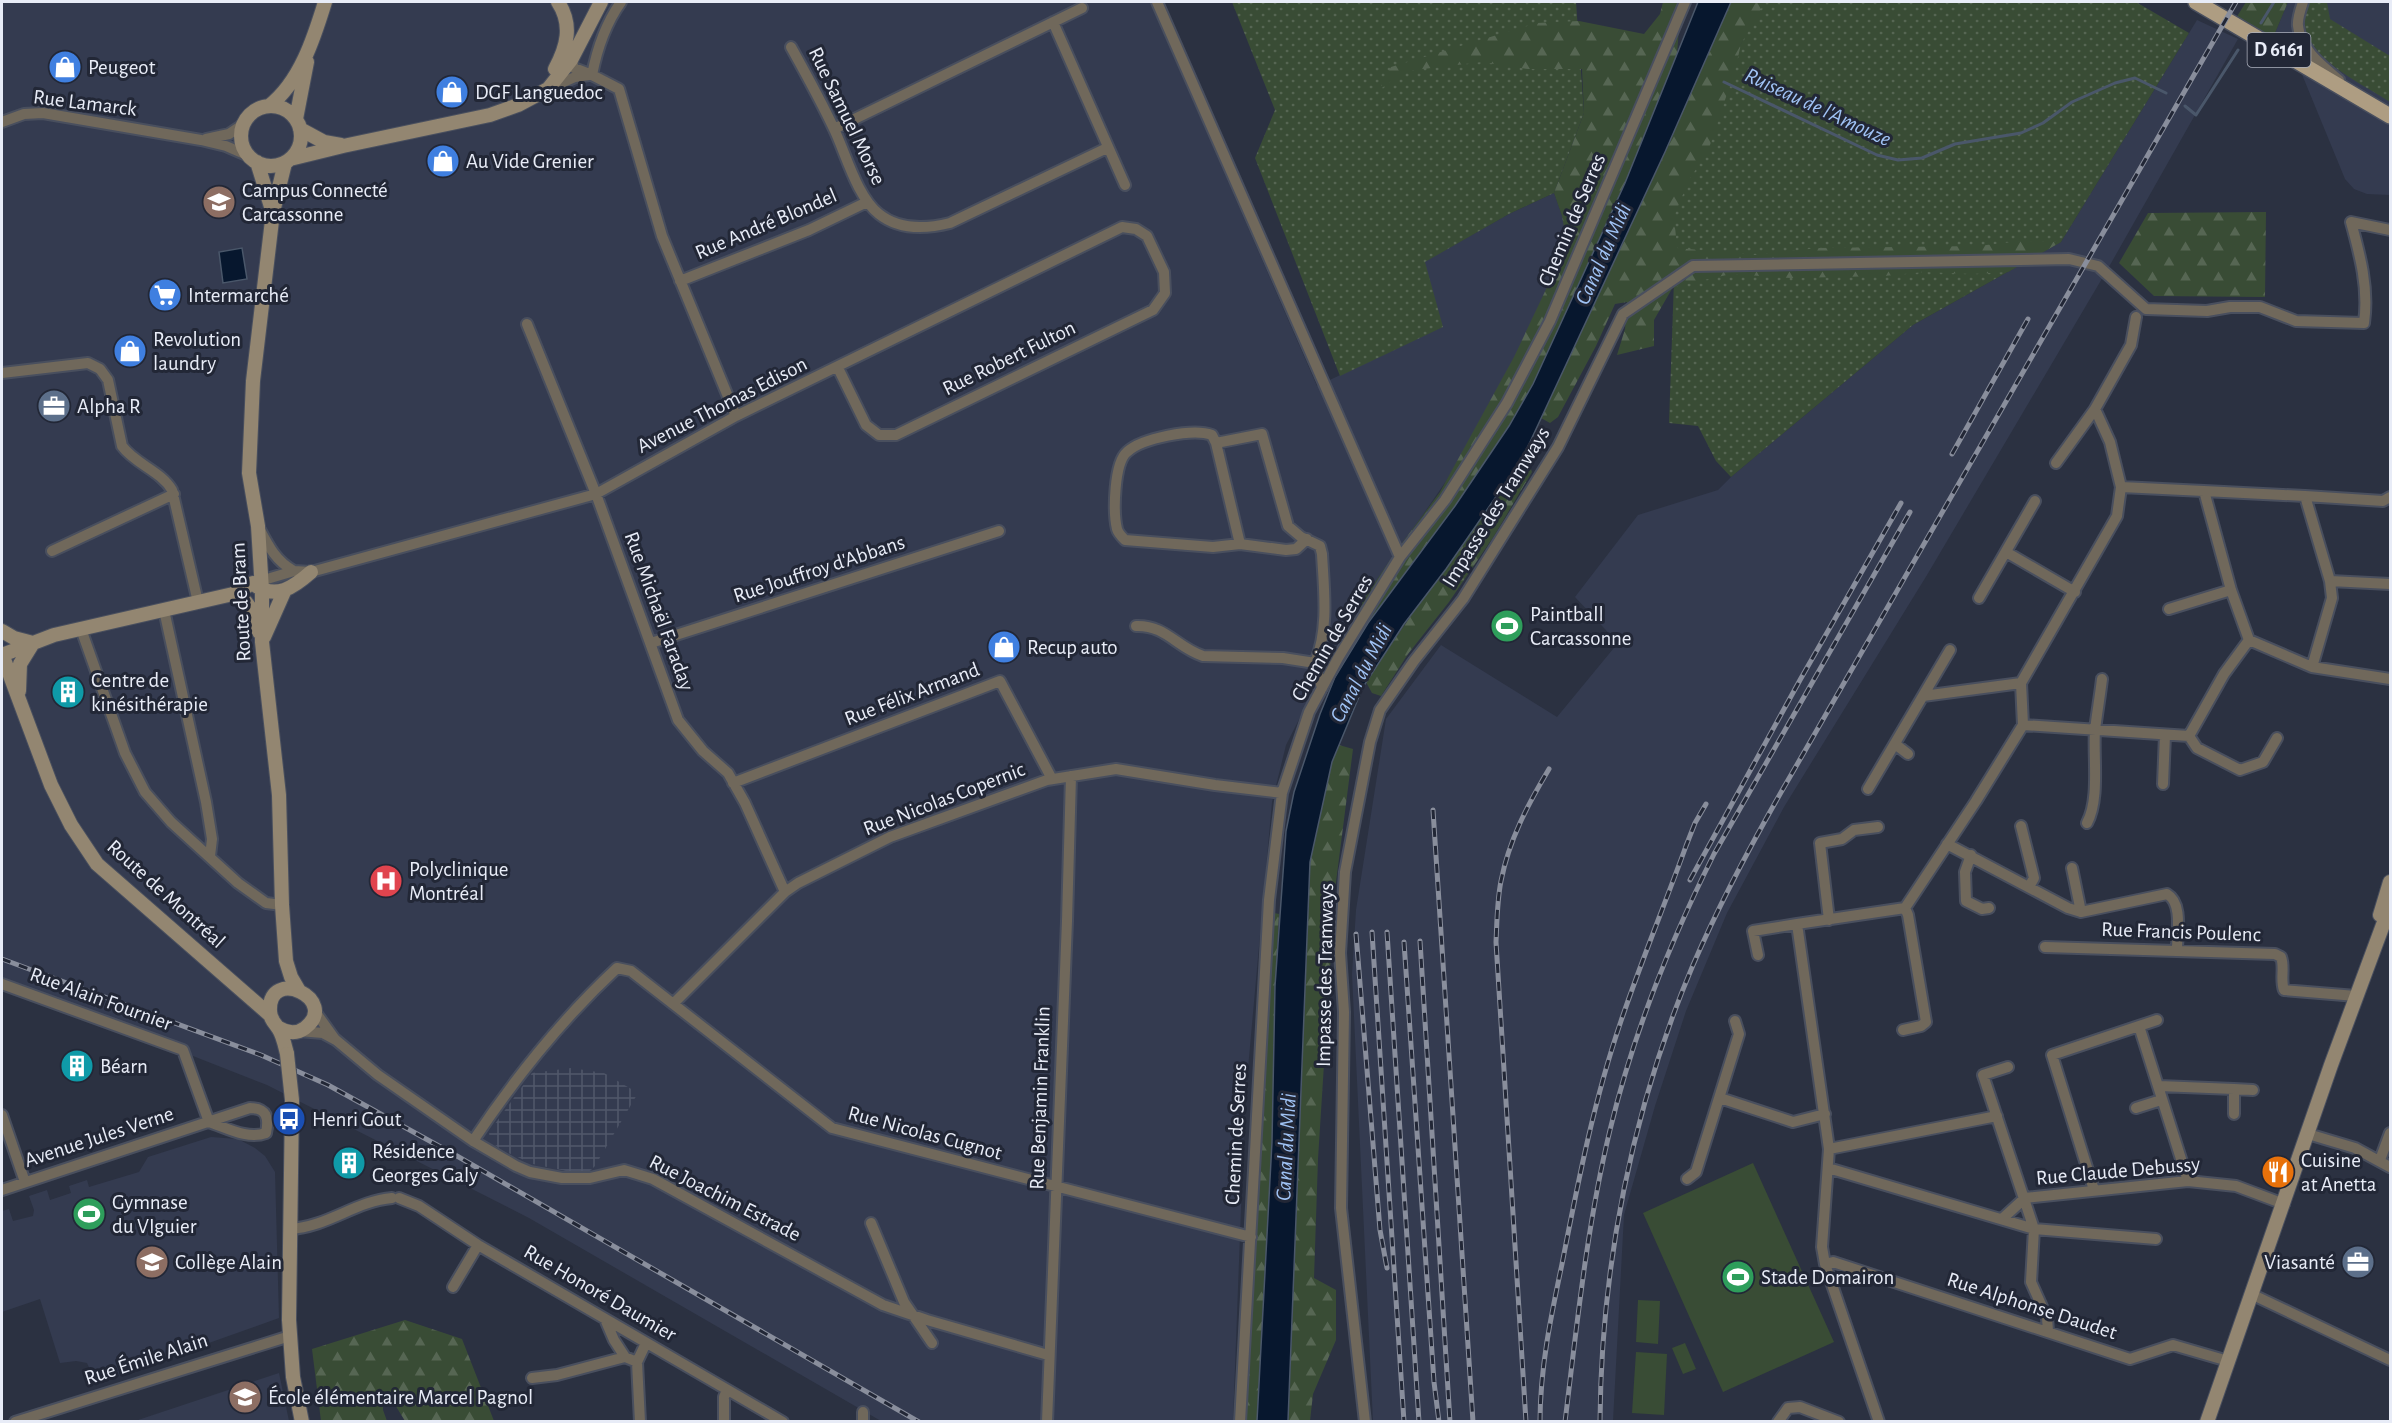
<svg xmlns="http://www.w3.org/2000/svg" width="2392" height="1423" viewBox="0 0 2392 1423" font-family="'Alegreya Sans',sans-serif">
<style>
.built{fill:#343b50}
.industrial{fill:url(#industrial-grid)}
.grass{fill:url(#grass-dots)}
.forest{fill:url(#forest-firs)}
.pitch{fill:#394c35}
.water{fill:#07172e;stroke:#4a576a;stroke-width:1.5}
.lines{fill:none;stroke-linecap:round;stroke-linejoin:round}
.stream{stroke:#4a576a;stroke-width:3}
.minor-casing{stroke:#494f5e;stroke-width:14}
.secondary-casing{stroke:#494f5e;stroke-width:16}
.primary-casing{stroke:#494f5e;stroke-width:18}
.minor{stroke:#70685b;stroke-width:10}
.secondary{stroke:#938671;stroke-width:14}
.primary{stroke:#ae9d82;stroke-width:15}
.rail-casing{stroke:#898e9c;stroke-width:5}
.rail{stroke:#222736;stroke-width:3;stroke-dasharray:9;stroke-linecap:butt}
.secondary-bridge-casing{stroke:#494f5e;stroke-width:16;stroke-linecap:butt}
.secondary-bridge{stroke:#938671;stroke-width:14}
.labels{text-anchor:middle;dominant-baseline:central;stroke-width:6;stroke-linejoin:round;paint-order:stroke}
.shield{fill:#222736;stroke:#adb1bd;stroke-width:1.5}
.shield-label{font-size:20px;font-weight:bold;fill:#e8ecf7}
.poi-label{font-size:21px;fill:#e8ecf7;stroke:#222736;text-anchor:start}
.street-label{font-size:21px;fill:#e8ecf7;stroke:#222736}
.water-label{font-size:22px;font-style:italic;fill:#a0c3f5;stroke:#222736}
</style>
<defs>
<pattern id="industrial-grid" width="8" height="8" patternUnits="userSpaceOnUse" patternTransform="scale(1.5)"><rect width="8" height="8" fill="#343b50"/><path d="M0 4h8M4 0v8" fill="none" stroke="#51586a"/></pattern>
<pattern id="grass-dots" width="8" height="8" patternUnits="userSpaceOnUse" patternTransform="scale(1.5)"><rect width="8" height="8" fill="#394c35"/><path d="M2 2h.1M6 6h.1" fill="none" stroke="#566653" stroke-width="1.8" stroke-linecap="round"/></pattern>
<pattern id="forest-firs" width="22" height="20" patternUnits="userSpaceOnUse" patternTransform="scale(1.5)"><rect width="22" height="20" fill="#394c35"/><path d="M5 1l3.5 6h-7zM16 11l3.5 6h-7z" fill="#566653"/></pattern>
</defs>
<rect width="100%" height="100%" fill="#2b3141"/>
<path class="built" d="M2 2H1150L1317 386 1442 327 1424 262 1509 214 1554 193 1573 246 1503 398 1346 627 1286 745 1272 802 1245 1102 1233 1421H881L529 1218 267 1085 2 981Z
M2288 2H2390V195L2367 194 2354 189 2345 179 2301 72 2275 54V33Z
M2197 20 2238 39 2110 265 1927 575 1784 807 1727 913 1686 1011 1655 1106 1624 1215 1613 1421 1373 1422 1352 974 1356 910 1386 719 1441 645 1557 717 1618 643 1575 597 1638 515 1718 490 1731 477 1913 325 2061 242Z
M211 1137 238 1139 255 1148 265 1156 275 1172 279 1318 96 1383 87 1363 76 1361 60 1363 40 1299 2 1312V1211L9 1209 13 1221 33 1216 34 1210 29 1196 47 1190 50 1200 71 1193 69 1186 87 1180 89 1187 139 1172 148 1157Z
M279 1373 289 1421H135Z"/>
<path class="industrial" d="M571 1068 604 1073 638 1093 595 1166 590 1171H566L533 1164 500 1149 490 1141 489 1132 532 1073Z"/>
<path class="grass" d="M1232 2H1576L1584 113 1554 193 1509 214 1425 262 1443 327 1340 376 1255 158 1275 110Z
M1761 2H2136L2189 33 2061 242 1913 325 1731 477 1716 461 1698 426 1669 423 1674 280 1658 241 1738 50Z
M2309 2H2327L2330 19 2390 56V102C2358 81 2286 50 2309 2Z"/>
<path class="forest" d="M1663 2H1685L1680 16 1677 54 1625 183 1533 384 1509 426 1455 506 1368 623 1361 614 1360 605 1394 554 1440 492 1514 357 1567 245 1562 216 1554 193 1584 113 1582 69H1528L1482 62 1406 71 1379 90 1391 67 1537 23 1579 21 1644 34 1660 14Z
M1731 2H1765L1741 44 1735 70 1708 151 1689 180 1674 216 1677 248 1755 255 1818 248 1978 246 2021 241 2061 242 2008 272 1972 274 1924 272 1884 276 1791 278 1731 274 1673 287 1654 320V346L1617 355 1625 329 1627 302 1615 304 1596 346 1558 417 1550 423 1541 418 1665 152Z
M2246 2H2288L2275 33 2259 32 2236 18Z
M2266 212 2265 297 2154 296 2119 263 2148 213Z
M1520 462 1529 464 1532 472 1494 536 1449 602 1408 654 1381 696 1372 693 1366 682C1415 607 1469 536 1520 462Z
M1339 745 1353 749 1335 890 1318 1159 1314 1278 1336 1290V1340L1313 1394 1310 1421 1288 1422 1310 862 1332 762Z
M1274 913 1279 914 1275 986 1272 1142 1257 1421 1244 1422 1270 922Z
M405 1320 462 1339 494 1421H405L389 1395 383 1392V1410L387 1421H321L312 1349Z"/>
<path class="pitch" d="M1753 1163 1834 1342 1723 1392 1643 1213Z
M1638 1300 1660 1301 1658 1344 1636 1342Z
M1685 1343 1696 1369 1683 1374 1672 1348Z
M1636 1352 1667 1354 1664 1415 1632 1413Z"/>
<path class="water" d="M1698 2H1731L1665 152 1530 442 1520 462 1446 569 1404 624 1363 687 1332 762 1310 862 1288 1421H1257L1272 1142 1275 986 1286 831 1294 792 1320 714 1335 677 1368 623 1455 506 1509 426 1533 384 1625 183Z
M242 248 247 279 223 283 219 252Z"/>
<g class="lines">
<path class="stream" d="M2261 23 2274 2
M1724 82 1877 155 1898 160 1922 158 1955 144 2021 133 2043 123 2072 102 2115 83 2135 78 2166 93
M2185 106 2196 115 2238 50"/>
<defs>
<path id="minor" d="M1157 2 1400 557
M2303 2C2301 8 2297 19 2298 26 2300 49 2322 66 2339 80
M1053 22 1125 185
M791 47C806 74 821 101 834 129 846 154 857 197 879 214 899 230 926 229 950 223L1107 148
M571 60 574 68 592 75 619 89 662 236 736 416
M592 75C597 49 606 23 621 2
M548 89 575 77 589 75
M2 122 24 114 43 113 201 140 226 146 249 156
M834 129 1082 8
M206 139 229 134 244 124
M680 281 809 230 867 202
M527 324 596 494 678 720 703 751 728 773 745 803 785 892
M2 373 88 363 100 369 108 380 122 446C135 464 161 471 172 490L198 602
M1216 443 1212 435C1193 428 1142 438 1127 452 1114 463 1113 512 1117 529 1118 533 1122 537 1125 540L1213 547 1240 544 1286 550 1296 549 1307 539
M2056 463 2095 409
M2121 487 2204 491 2231 590 2249 640 2312 667 2390 679
M2204 491 2305 496 2330 581 2332 598 2312 667
M2305 496 2383 501 2390 497
M259 528C269 547 276 561 294 571
M1240 544 1216 443 1262 434 1288 526 1301 537 1320 546 1322 554C1324 590 1329 629 1315 663
M52 551 174 494
M2006 552 2075 592
M2330 581 2390 584
M257 582 294 571 311 572 596 494 736 416 1122 227 1136 229 1147 236 1164 272 1165 293 1153 310 896 435H879L866 425 838 368
M1979 598 2035 501
M2169 609 2231 590
M164 610 206 802 212 839 210 856
M1136 626C1166 625 1176 647 1203 656L1283 658 1315 663 1322 688
M81 629 125 753 145 792 171 822 238 883 266 903 282 905
M651 643 999 531
M1923 696 2021 683
M2023 725 2189 736 2224 674 2249 640
M2189 736 2197 748 2240 770 2263 762 2277 738
M1895 744 1908 754
M733 783 1000 681 1052 779
M2163 784 2165 735
M1868 789 1950 650
M2087 823C2100 799 2093 757 2095 730 2097 713 2100 696 2102 679
M2021 826 2034 878 2029 887
M1947 844 2068 908 2081 912 2167 894C2183 903 2177 933 2177 950
M1971 855 1965 872 1966 901 1982 909 1989 908
M2072 868 2081 912
M1829 920 1820 843 1842 839 1854 830 1878 827
M2045 947 2275 954 2281 957C2285 967 2280 980 2284 990L2356 996
M1758 955 1753 931 1797 924
M2 984 183 1050 209 1122
M673 1004 785 892 798 883 890 837 1047 780 1116 769 1215 785 1282 793
M314 1010 334 1038
M2139 1026 2157 1020
M1903 1030 1921 1026 1926 1022 1908 915 1905 908
M299 1031 323 1033 336 1040 378 1075 473 1141 516 1166 530 1172 562 1178H590L624 1170 653 1179 883 1305 927 1320 1048 1355
M2008 1067 1983 1075 2034 1229 2031 1282 2047 1318 2048 1331
M2159 1086 2234 1089V1114
M2234 1089 2253 1090
M1720 1098 1793 1122 1825 1114
M2136 1108 2161 1100
M2 1115 25 1182
M2308 1134 2355 1148 2390 1167
M473 1141C515 1078 561 1020 617 968L631 971 832 1128 1251 1237
M1829 1149 1997 1116
M2380 1160 2390 1133
M1828 1168 2034 1229 2156 1239
M1687 1179 1696 1172 1739 1034 1735 1021
M2 1190 250 1108C267 1108 269 1118 266 1133 248 1140 227 1128 209 1122
M2094 1190 2052 1055 2139 1026 2188 1181
M399 1198 419 1206 478 1245 783 1422
M2002 1219 2025 1198 2188 1181 2236 1186 2284 1204
M871 1223 904 1302 932 1343
M290 1229C327 1227 356 1201 392 1198
M1825 1264 1833 1262 2130 1359 2173 1345 2228 1361
M453 1287 478 1245
M2251 1294 2390 1360
M605 1319 614 1340 625 1357
M532 1378 557 1375 625 1357 637 1362
M863 1412V1422
M15 1422 290 1336
M640 1422 637 1362 646 1343
M724 1422V1397L727 1390
M1047 1422 1067 921 1071 776
M1240 1422 1269 900 1282 793 1309 712 1338 658 1400 557 1445 500 1507 403 1550 321 1685 2
M1365 1422 1341 1208 1344 1012 1340 953 1345 872 1370 742 1380 710 1414 661 1463 599 1558 447 1623 314 1693 266 2069 259 2098 266 2146 309 2207 311 2230 307H2260L2296 321 2364 323C2369 288 2360 255 2351 222L2390 230
M1778 1422 1788 1408 1800 1407 1839 1422
M1879 1422 1825 1264 1822 1247 1829 1149 1797 924 1905 908 1976 801 2023 725 2021 683 2117 516 2121 487 2110 442 2095 409 2131 345 2136 317"/>
<path id="secondary" d="M555 69C567 47 573 25 558 2
M269 106C300 82 314 38 325 2
M241 136a30 30 0 1 1 60 0a30 30 0 1 1-60 0Z
M296 119 307 62
M300 129 324 142 341 145
M290 159 343 146 490 115 518 105 548 89 571 60 601 2
M257 162 272 210
M285 163 273 212 253 381 249 473 258 526 262 590V642L279 795 282 905 286 961 291 977 298 989
M255 585C276 600 294 587 311 572
M233 594C251 600 253 615 259 632
M2 631 14 638 33 643
M264 637 284 592
M2 654 51 785 71 825 97 864 270 1015
M2 655 54 635 233 594 253 583
M19 691 20 664 33 643
M2380 915 2390 882
M279 1028C287 1033 297 1034 305 1028 341 1000 268 965 270 1011 270 1019 274 1022 278 1028 283 1035 285 1046 287 1054
M292 1100 289 1320 293 1377 302 1422
M2207 1422 2331 1065 2390 906"/>
<path id="primary" d="M2196 2 2390 116"/>
</defs>
<use href="#minor" class="minor-casing"/>
<use href="#secondary" class="secondary-casing"/>
<use href="#primary" class="primary-casing"/>
<use href="#minor" class="minor"/>
<use href="#secondary" class="secondary"/>
<use href="#primary" class="primary"/>
<defs>
<path id="rail" d="M1952 454 2028 319
M1433 810 1473 1422
M1690 880 1800 680 1901 503
M1372 932 1404 1422
M1387 932 1419 1422
M1356 934 1380 1230 1387 1268
M1420 941 1450 1422
M1404 942 1434 1382 1439 1422
M2 959 261 1055 328 1085 457 1156 919 1422
M1526 1422 1496 942C1497 922 1497 901 1501 881 1509 840 1528 804 1549 769
M1540 1422C1540 1368 1551 1316 1562 1264 1578 1182 1594 1100 1621 1021 1641 962 1665 904 1686 846L1695 823 1706 804
M1565 1422C1577 1324 1587 1225 1610 1130 1633 1034 1670 942 1714 854L1910 512
M1600 1422C1601 1266 1632 1109 1693 965 1721 900 1755 837 1791 775L2236 2"/>
</defs>
<use href="#rail" class="rail-casing"/>
<use href="#rail" class="rail"/>
<defs>
<path id="secondary-bridge" d="M287 1054 292 1100"/>
</defs>
<use href="#secondary-bridge" class="secondary-bridge-casing"/>
<use href="#secondary-bridge" class="secondary-bridge"/>
</g>
<defs>
<symbol id="shop-disc" viewBox="-11 -11 22 22"><circle r="9.5" fill="#3f7fe0" stroke="#222736"/><path d="M-5-2.5h2.3a2.7 3.5 0 0 1 5.4 0H5L5.5 6h-11ZM-1.5-2.5h3a1.5 2.3 0 0 0-3 0Z" fill="#fff"/></symbol>
<symbol id="university-disc" viewBox="-11 -11 22 22"><circle r="9.5" fill="#8d6e63" stroke="#222736"/><path d="M0-5L7-2L0 1L-7-2ZM-4 1L0 2.5L4 1V4Q0 6-4 4Z" fill="#fff"/></symbol>
<symbol id="supermarket-disc" viewBox="-11 -11 22 22"><circle r="9.5" fill="#3f7fe0" stroke="#222736"/><path d="M-6-5.5h2.5l.6 2H6L4.5 2H-2.5L-4.4-4H-6ZM-1.5 3.2a1.3 1.3 0 1 0 .1 0ZM3 3.2a1.3 1.3 0 1 0 .1 0Z" fill="#fff"/></symbol>
<symbol id="office-disc" viewBox="-11 -11 22 22"><circle r="9.5" fill="#5c6f8a" stroke="#222736"/><path d="M-6-3h4V-5.5h4V-3h4V5H-6ZM-1-4.5V-3h2v-1.5ZM-6 0V1H6V0Z" fill="#fff"/></symbol>
<symbol id="stadium-disc" viewBox="-11 -11 22 22"><circle r="9.5" fill="#2e9e5b" stroke="#222736"/><path d="M0-5a6.5 5 0 1 0 0 10a6.5 5 0 1 0 0-10ZM-3.5-1.8h7v3.6h-7Z" fill="#fff"/></symbol>
<symbol id="building-disc" viewBox="-11 -11 22 22"><circle r="9.5" fill="#0f9aa8" stroke="#222736"/><path d="M-4-6H4V6H1V3H-1V6H-4ZM-2.5-4.3h1.7v1.8h-1.7ZM.8-4.3h1.7v1.8H.8ZM-2.5-1h1.7V.8h-1.7ZM.8-1h1.7V.8H.8Z" fill="#fff"/></symbol>
<symbol id="hospital-disc" viewBox="-11 -11 22 22"><circle r="9.5" fill="#e0444e" stroke="#222736"/><path d="M-5-5h3v3.5h4V-5h3V5h-3V1.5h-4V5h-3Z" fill="#fff"/></symbol>
<symbol id="bus-disc" viewBox="-11 -11 22 22"><circle r="9.5" fill="#1a4fb4" stroke="#222736"/><path d="M-5-6H5V4H4V6H2V4H-2V6H-4V4H-5ZM-3.5-4V0h7V-4ZM-3.5 1.2v1.5H-2V1.2ZM2 1.2v1.5H3.5V1.2Z" fill="#fff"/></symbol>
<symbol id="restaurant-disc" viewBox="-11 -11 22 22"><circle r="9.5" fill="#e8710a" stroke="#222736"/><path d="M-5-6h1v4h1v-4h1v4h1v-4h1v5L-1.5 .5V6h-2V.5L-5-1ZM5-6V6H3V1.5H1.5Q1.5-4 5-6Z" fill="#fff"/></symbol>
<symbol id="school-disc" viewBox="-11 -11 22 22"><circle r="9.5" fill="#8d6e63" stroke="#222736"/><path d="M0-5L7-2L0 1L-7-2ZM-4 1L0 2.5L4 1V4Q0 6-4 4Z" fill="#fff"/></symbol>
</defs>
<g fill-rule="evenodd">
<use href="#shop-disc" x="46" y="48" width="38" height="38"/>
<use href="#shop-disc" x="433" y="73" width="38" height="38"/>
<use href="#shop-disc" x="424" y="142" width="38" height="38"/>
<use href="#university-disc" x="200" y="183" width="38" height="38"/>
<use href="#supermarket-disc" x="146" y="276" width="38" height="38"/>
<use href="#shop-disc" x="111" y="332" width="38" height="38"/>
<use href="#office-disc" x="35" y="387" width="38" height="38"/>
<use href="#stadium-disc" x="1488" y="607" width="38" height="38"/>
<use href="#shop-disc" x="985" y="628" width="38" height="38"/>
<use href="#building-disc" x="49" y="673" width="38" height="38"/>
<use href="#hospital-disc" x="367" y="862" width="38" height="38"/>
<use href="#building-disc" x="58" y="1047" width="38" height="38"/>
<use href="#bus-disc" x="270" y="1100" width="38" height="38"/>
<use href="#building-disc" x="330" y="1144" width="38" height="38"/>
<use href="#restaurant-disc" x="2259" y="1153" width="38" height="38"/>
<use href="#stadium-disc" x="70" y="1195" width="38" height="38"/>
<use href="#school-disc" x="133" y="1243" width="38" height="38"/>
<use href="#office-disc" x="2339" y="1243" width="38" height="38"/>
<use href="#stadium-disc" x="1719" y="1258" width="38" height="38"/>
<use href="#school-disc" x="226" y="1378" width="38" height="38"/>
</g>
<g class="labels">
<rect class="shield" x="2247.5" y="33" width="63" height="34" rx="4.5"/>
<g class="shield-label">
<text x="2279" y="50">D 6161</text>
</g>
<g class="poi-label">
<text x="88" y="67">Peugeot</text>
<text x="475" y="92">DGF Languedoc</text>
<text x="466" y="161">Au Vide Grenier</text>
<text x="242" y="190">Campus Connecté<tspan x="242" dy="24">Carcassonne</tspan></text>
<text x="188" y="295">Intermarché</text>
<text x="153" y="339">Revolution<tspan x="153" dy="24">laundry</tspan></text>
<text x="77" y="406">Alpha R</text>
<text x="1530" y="614">Paintball<tspan x="1530" dy="24">Carcassonne</tspan></text>
<text x="1027" y="647">Recup auto</text>
<text x="91" y="680">Centre de<tspan x="91" dy="24">kinésithérapie</tspan></text>
<text x="409" y="869">Polyclinique<tspan x="409" dy="24">Montréal</tspan></text>
<text x="100" y="1066">Béarn</text>
<text x="312" y="1119">Henri Gout</text>
<text x="372" y="1151">Résidence<tspan x="372" dy="24">Georges Galy</tspan></text>
<text x="2301" y="1160">Cuisine<tspan x="2301" dy="24">at Anetta</tspan></text>
<text x="112" y="1202">Gymnase<tspan x="112" dy="24">du VIguier</tspan></text>
<text x="175" y="1262">Collège Alain</text>
<text x="2335" y="1262" text-anchor="end">Viasanté</text>
<text x="1761" y="1277">Stade Domairon</text>
<text x="268" y="1397">École élémentaire Marcel Pagnol</text>
</g>
<g class="street-label">
<text transform="translate(85 103) rotate(7)">Rue Lamarck</text>
<text transform="translate(847 116) rotate(64)">Rue Samuel Morse</text>
<text transform="translate(1572 220) rotate(-67)">Chemin de Serres</text>
<text transform="translate(766 224) rotate(-23)">Rue André Blondel</text>
<text transform="translate(1009 358) rotate(-26)">Rue Robert Fulton</text>
<text transform="translate(722 405) rotate(-27)">Avenue Thomas Edison</text>
<text transform="translate(1496 507) rotate(-58)">Impasse des Tramways</text>
<text transform="translate(819 569) rotate(-18)">Rue Jouffroy d'Abbans</text>
<text transform="translate(241 602) rotate(-93)">Route de Bram</text>
<text transform="translate(659 611) rotate(70)">Rue Michaël Faraday</text>
<text transform="translate(1332 638) rotate(-60)">Chemin de Serres</text>
<text transform="translate(912 694) rotate(-21)">Rue Félix Armand</text>
<text transform="translate(944 799) rotate(-21)">Rue Nicolas Copernic</text>
<text transform="translate(166 894) rotate(42)">Route de Montréal</text>
<text transform="translate(2181 932) rotate(2)">Rue Francis Poulenc</text>
<text transform="translate(1325 975) rotate(-89)">Impasse des Tramways</text>
<text transform="translate(101 999) rotate(20)">Rue Alain Fournier</text>
<text transform="translate(1040 1098) rotate(-88)">Rue Benjamin Franklin</text>
<text transform="translate(925 1133) rotate(15)">Rue Nicolas Cugnot</text>
<text transform="translate(1236 1134) rotate(-87)">Chemin de Serres</text>
<text transform="translate(99 1137) rotate(-18)">Avenue Jules Verne</text>
<text transform="translate(2118 1171) rotate(-5)">Rue Claude Debussy</text>
<text transform="translate(725 1198) rotate(27)">Rue Joachim Estrade</text>
<text transform="translate(600 1293) rotate(30)">Rue Honoré Daumier</text>
<text transform="translate(2032 1306) rotate(18)">Rue Alphonse Daudet</text>
<text transform="translate(146 1359) rotate(-18)">Rue Émile Alain</text>
</g>
<g class="water-label">
<text transform="translate(1818 107) rotate(25)">Ruiseau de l'Amouze</text>
<text transform="translate(1603 254) rotate(-66)">Canal du Midi</text>
<text transform="translate(1361 673) rotate(-62)">Canal du Midi</text>
<text transform="translate(1286 1147) rotate(-87)">Canal du Midi</text>
</g>
</g>
<rect width="2392" height="1423" fill="none" stroke="#e8ecf7" stroke-width="6"/>
</svg>
